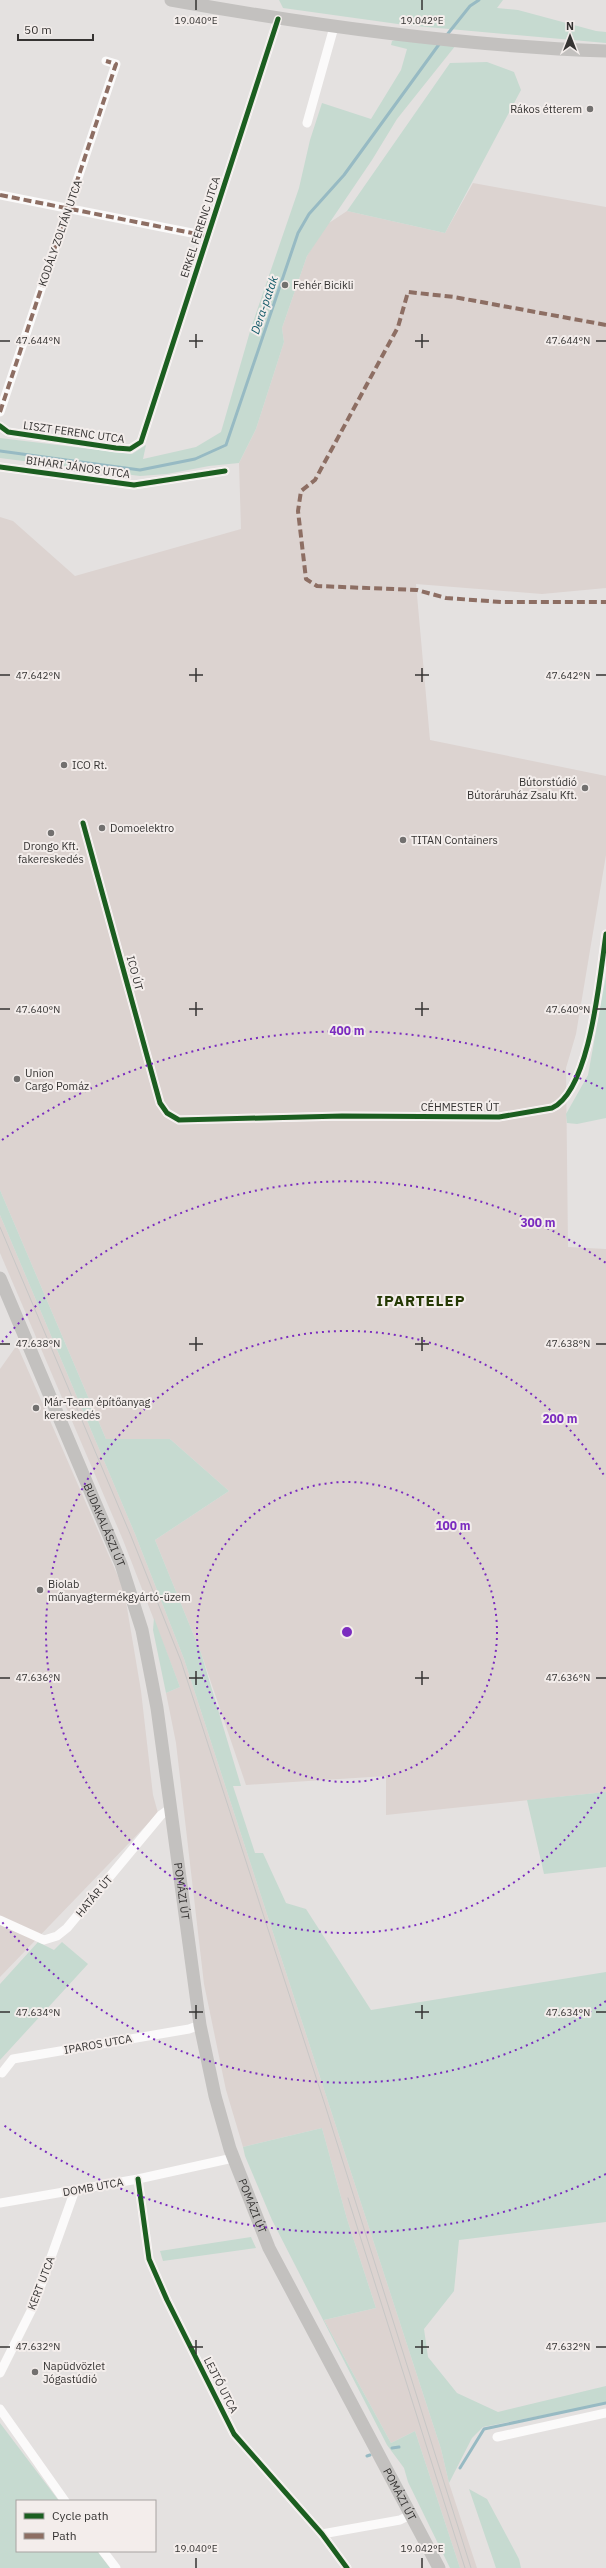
<svg xmlns="http://www.w3.org/2000/svg" width="606" height="2568" viewBox="0 0 606 2568" font-family="'IBM Plex Sans',sans-serif">
<style>
.built{fill:#dcd3d0}
.green{fill:#c6dad0}
.lines{fill:none;stroke-linecap:round;stroke-linejoin:round}
.stream{stroke:#97bac3;stroke-width:3}
.minor{stroke:#fbfafa;stroke-width:9}
.secondary{stroke:#c3c1bf;stroke-width:13}
.tram{stroke:#c7c7c6;stroke-width:1}
.quiet{stroke:#8d6e63;stroke-width:4;stroke-dasharray:8 4;stroke-linecap:butt}
.cycleway-casing{stroke:#f3edeb;stroke-width:8}
.cycleway{stroke:#1b5e20;stroke-width:5}
.ticks{fill:none;stroke:#353332;stroke-width:1.5}
.ring{fill:none;stroke:#7b2cbf;stroke-width:2;stroke-dasharray:2 4}
.poi-dot{fill:#72706f;stroke:#f3edeb;stroke-width:1.5}
.labels{text-anchor:middle;dominant-baseline:central;stroke-width:4;stroke-linejoin:round;paint-order:stroke}
.poi-label{font-size:11px;fill:#353332;stroke:#f3edeb;text-anchor:start}
.street-label{font-size:11px;fill:#353332;stroke:#f3edeb}
.water-label{font-size:12px;font-style:italic;fill:#115967;stroke:#f3edeb}
.district-label{font-size:15px;font-weight:bold;letter-spacing:1px;fill:#253904;stroke:#f3edeb}
.ticks-label{font-size:10px;text-anchor:middle;fill:#353332;stroke:#f3edeb;stroke-width:4;stroke-linejoin:round;paint-order:stroke}
.centre{fill:#7b2cbf;stroke:#f3edeb;stroke-width:2}
.ring-label{font-size:12px;text-anchor:middle;font-weight:bold;fill:#7b2cbf;stroke:#f3edeb;stroke-width:4;stroke-linejoin:round;paint-order:stroke}
</style>
<rect width="100%" height="100%" fill="#e4e1e0"/>
<path class="built" d="M473 183 606 207V588L542 594 416 584 430 740 606 776V855L576 1034 566 1068 568 1247 606 1249V1792L386 1815V1776L246 1785 201 1653 155 1540 229 1491 170 1439H106L0 1190V517L13 521 75 576 241 529 239 463 256 429 284 342 282 328 307 256 326 225 347 211 445 233Z
M0 1215 135 1534 184 1659 441 2449 449 2483 477 2568H460L415 2431 391 2443 324 2320 376 2308 347 2219 322 2128 243 2147 226 2090 204 1984 176 1743 166 1693 180 1687 123 1540 0 1253Z
M17 1345 124 1590 141 1691 153 1795 158 1813 0 1977V1369Z"/>
<path class="green" d="M279 0H503L497 8 518 10 596 31 606 32V43L405 25 283 8Z
M398 39 456 45 397 119 372 160 307 256 282 328 284 342 256 429 239 463 209 466 167 474 140 476 0 458V438L132 454 146 445 143 459 196 447 221 432 251 328 299 188 310 140 322 103 371 119 401 70 407 49 391 45 392 41Z
M487 62 514 72 521 90 445 233 347 211 450 63Z
M606 976V1118L577 1124 567 1123 566 1114 588 1075Z
M0 1190 106 1439H170L229 1491 155 1540 201 1653 241 1786H233L255 1853H263L286 1903 306 1909 371 2010 606 1972V2222L459 2240 454 2291 424 2329 428 2357 457 2393 498 2412 606 2386V2403L483 2427 472 2438 449 2483 441 2449 184 1659 135 1534 0 1215Z
M154 1618 180 1687 166 1693 153 1630Z
M606 1792V1867L544 1874 527 1800Z
M38 1942 54 1950 62 1942 88 1964 0 2060V1984Z
M322 2128 347 2219 376 2308 324 2320 391 2443 415 2431 460 2568H450L408 2482 404 2468 387 2445 272 2220 245 2156 243 2147Z
M251 2237 256 2248 163 2261 160 2251Z
M0 2423 59 2501H17V2551H97L110 2568H0Z
M469 2489 487 2499 519 2559 521 2568H496Z"/>
<g class="lines">
<path class="stream" d="M446 36 470 6 479 0
M0 451 140 470 195 459 226 445 298 233 309 214 344 175 440 43
M392 2448 399 2447
M367 2456 370 2455
M460 2468 484 2429 606 2403"/>
<path class="minor" d="M307 123 334 27
M0 195 207 236
M0 412 116 64 106 61
M0 426 8 432 116 448 130 449 141 442 278 19
M0 467 134 485 225 471
M83 823 160 1103 167 1113 179 1120 342 1116 499 1117 552 1108C591 1090 600 973 606 934
M0 1920 44 1940 57 1936 67 1928 161 1815 171 1808
M2 2073 13 2059 189 2029 200 2025
M138 2179 149 2259 167 2300 234 2434 322 2534 347 2568
M0 2203 138 2179 233 2158
M0 2373 34 2305 75 2190
M0 2409 65 2501
M497 2437 606 2413
M322 2534 400 2520 412 2514
M103 2551 116 2568"/>
<g class="secondary">
<path d="M171 0C315 26 460 46 606 51"/>
<path id="s1" d="M0 1278 121 1564 142 1630 157 1708 200 2025 215 2096 230 2149 269 2248 439 2568"/>
</g>
<path class="tram" d="M0 1227 131 1536 181 1661 325 2105 471 2568
M348 2198 465 2568"/>
<path class="quiet" d="M0 195 207 236
M606 325 454 297 408 292 398 327 315 480 301 491 298 511 306 579 317 586 417 590 446 598 501 602H606
M0 412 116 64 106 61"/>
<defs>
<path id="cycleway" d="M0 426 8 432 116 448 130 449 141 442 278 19
M0 467 134 485 225 471
M83 823 160 1103 167 1113 179 1120 342 1116 499 1117 552 1108C591 1090 600 973 606 934
M138 2179 149 2259 167 2300 234 2434 322 2534 347 2568"/>
</defs>
<use href="#cycleway" class="cycleway-casing"/>
<use href="#cycleway" class="cycleway"/>
</g>
<path class="ticks" d="M196 0V10M422 0V10M196 334V348M422 334V348M0 341H10M189 341H203M415 341H429M596 341H606M196 668V682M422 668V682M0 675H10M189 675H203M415 675H429M596 675H606M196 1002V1016M422 1002V1016M0 1009H10M189 1009H203M415 1009H429M596 1009H606M196 1337V1351M422 1337V1351M0 1344H10M189 1344H203M415 1344H429M596 1344H606M196 1671V1685M422 1671V1685M0 1678H10M189 1678H203M415 1678H429M596 1678H606M196 2005V2019M422 2005V2019M0 2012H10M189 2012H203M415 2012H429M596 2012H606M196 2340V2354M422 2340V2354M0 2347H10M189 2347H203M415 2347H429M596 2347H606M196 2558V2568M422 2558V2568"/>
<g class="ring">
<circle cx="347" cy="1632" r="150"/>
<path d="M605 1787A301 301 0 1 1 605 1477"/>
<path d="M606 2001A451 451 0 0 1 2 1922M2 1342A451 451 0 0 1 606 1263"/>
<path d="M606 2174A601 601 0 0 1 2 2124M2 1140A601 601 0 0 1 606 1090"/>
</g>
<g class="poi-dot">
<circle cx="590" cy="109" r="4"/>
<circle cx="285" cy="285" r="4"/>
<circle cx="64" cy="765" r="4"/>
<circle cx="585" cy="788" r="4"/>
<circle cx="102" cy="828" r="4"/>
<circle cx="51" cy="833" r="4"/>
<circle cx="403" cy="840" r="4"/>
<circle cx="17" cy="1079" r="4"/>
<circle cx="36" cy="1408" r="4"/>
<circle cx="40" cy="1590" r="4"/>
<circle cx="35" cy="2372" r="4"/>
</g>
<g class="labels">
<g class="poi-label">
<text x="582" y="109" text-anchor="end">Rákos étterem</text>
<text x="293" y="285">Fehér Bicikli</text>
<text x="72" y="765">ICO Rt.</text>
<text x="577" y="782" text-anchor="end">Bútorstúdió<tspan x="577" dy="13">Bútoráruház Zsalu Kft.</tspan></text>
<text x="110" y="828">Domoelektro</text>
<text x="411" y="840">TITAN Containers</text>
<text x="51" y="846" text-anchor="middle">Drongo Kft.<tspan x="51" dy="13">fakereskedés</tspan></text>
<text x="25" y="1073">Union<tspan x="25" dy="13">Cargo Pomáz</tspan></text>
<text x="44" y="1402">Már-Team építőanyag<tspan x="44" dy="13">kereskedés</tspan></text>
<text x="48" y="1584">Biolab<tspan x="48" dy="13">műanyagtermékgyártó-üzem</tspan></text>
<text x="43" y="2366">Napüdvözlet<tspan x="43" dy="13">Jógastúdió</tspan></text>
</g>
<g class="street-label">
<text transform="translate(200 227) rotate(-72)">ERKEL FERENC UTCA</text>
<text transform="translate(60 233) rotate(-71)">KODÁLY ZOLTÁN UTCA</text>
<text transform="translate(74 432) rotate(8)">LISZT FERENC UTCA</text>
<text transform="translate(78 467) rotate(8)">BIHARI JÁNOS UTCA</text>
<text transform="translate(135 973) rotate(75)">ICO ÚT</text>
<text x="460" y="1107">CÉHMESTER ÚT</text>
<text stroke="none"><textPath href="#s1" startOffset="268">BUDAKALÁSZI ÚT</textPath></text>
<text stroke="none"><textPath href="#s1" startOffset="644">POMÁZI ÚT</textPath></text>
<text transform="translate(94 1896) rotate(-50)">HATÁR ÚT</text>
<text transform="translate(98 2044) rotate(-10)">IPAROS UTCA</text>
<text transform="translate(93 2187) rotate(-10)">DOMB UTCA</text>
<text stroke="none"><textPath href="#s1" startOffset="968">POMÁZI ÚT</textPath></text>
<text transform="translate(41 2283) rotate(-69)">KERT UTCA</text>
<text transform="translate(221 2385) rotate(63)">LEJTŐ UTCA</text>
<text stroke="none"><textPath href="#s1" startOffset="1292">POMÁZI ÚT</textPath></text>
</g>
<g class="water-label">
<text transform="translate(264 305) rotate(-71)">Dera-patak</text>
</g>
<g class="district-label">
<text x="421" y="1300">IPARTELEP</text>
</g>
</g>
<g class="ticks-label">
<text x="196" y="24">19.040°E</text>
<text x="422" y="24">19.042°E</text>
<text x="38" y="344">47.644°N</text>
<text x="568" y="344">47.644°N</text>
<text x="38" y="679">47.642°N</text>
<text x="568" y="679">47.642°N</text>
<text x="38" y="1013">47.640°N</text>
<text x="568" y="1013">47.640°N</text>
<text x="38" y="1347">47.638°N</text>
<text x="568" y="1347">47.638°N</text>
<text x="38" y="1681">47.636°N</text>
<text x="568" y="1681">47.636°N</text>
<text x="38" y="2016">47.634°N</text>
<text x="568" y="2016">47.634°N</text>
<text x="38" y="2350">47.632°N</text>
<text x="568" y="2350">47.632°N</text>
<text x="196" y="2552">19.040°E</text>
<text x="422" y="2552">19.042°E</text>
</g>
<circle cx="347" cy="1632" r="6" class="centre"/>
<g class="ring-label">
<text x="347" y="1035">400 m</text>
<text x="538" y="1227">300 m</text>
<text x="560" y="1423">200 m</text>
<text x="453" y="1530">100 m</text>
</g>
<rect x="16" y="2500" width="140" height="52" fill="#f3edeb" stroke="#a7a3a1"/>
<rect x="24" y="2513" width="20" height="6" fill="#1b5e20" stroke="#a7a3a1"/>
<text x="52" y="2520" font-size="12" fill="#353332">Cycle path</text>
<rect x="24" y="2533" width="20" height="6" fill="#8d6e63" stroke="#a7a3a1"/>
<text x="52" y="2540" font-size="12" fill="#353332">Path</text>
<g transform="translate(570 36)" stroke="#f3edeb" stroke-width="3" paint-order="stroke">
<path d="M0-3L7 15L0 10L-7 15Z" fill="#353332"/>
<text y="-6" font-size="11" font-weight="bold" text-anchor="middle" fill="#353332">N</text>
</g>
<path d="M18 34v6h75v-6" fill="none" stroke="#353332" stroke-width="2"/>
<text x="24" y="34" font-size="12" fill="#353332" stroke="#f3edeb" stroke-width="3" paint-order="stroke">50 m</text>
</svg>
